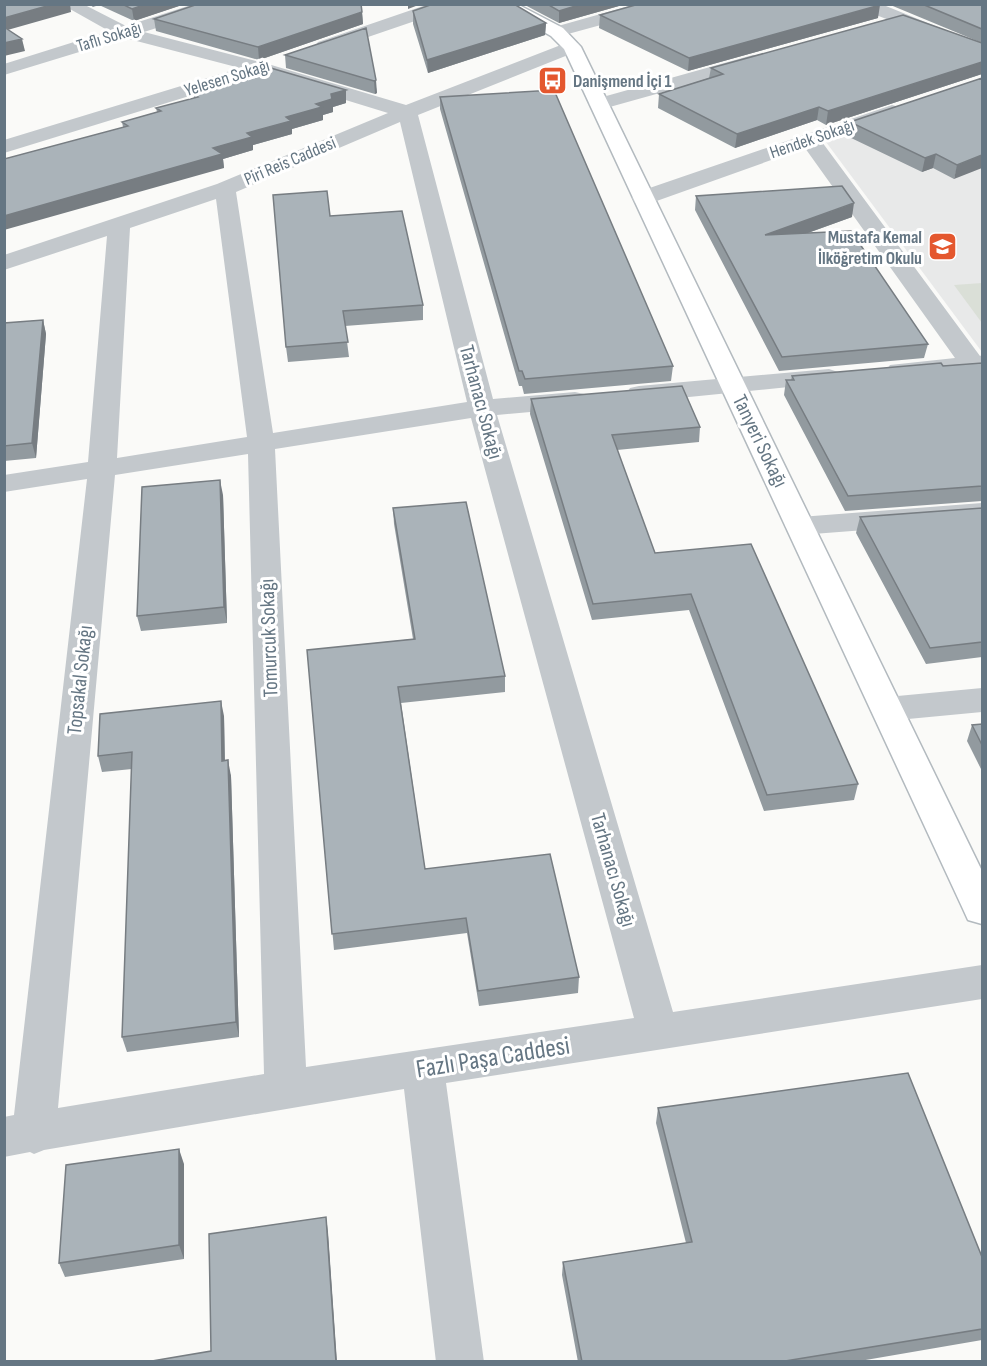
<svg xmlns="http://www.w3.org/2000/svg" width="987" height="1366" viewBox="0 0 987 1366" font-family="'Sofia Sans Condensed',sans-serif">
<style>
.built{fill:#e8e9e9}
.green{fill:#dadfd7}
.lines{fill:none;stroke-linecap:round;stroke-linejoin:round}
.secondary-casing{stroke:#b3babf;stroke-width:3}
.street{fill:#c3c8cc;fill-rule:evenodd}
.secondary{fill:#fff;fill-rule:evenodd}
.wall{fill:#929a9f}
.shaded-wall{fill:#777d82}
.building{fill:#aab3b9;stroke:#777d82;stroke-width:1.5}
.labels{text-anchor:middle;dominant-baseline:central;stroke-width:6;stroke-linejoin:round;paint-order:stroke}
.far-street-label{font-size:18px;fill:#657683;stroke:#fff}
.far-poi-label{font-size:18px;font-weight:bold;fill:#657683;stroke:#fff;text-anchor:start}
.street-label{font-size:21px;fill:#657683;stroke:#fff}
.near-street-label{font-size:26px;fill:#657683;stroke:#fff}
</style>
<rect width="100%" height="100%" fill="#fafaf8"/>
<path class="built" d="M982 89V352L826 142Z"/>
<path class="green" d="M982 283V323L954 285Z"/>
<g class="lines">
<defs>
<path id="secondary" d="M495 4H517L563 28 581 47 982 871V924L968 920 963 909 564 49 551 36Z"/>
</defs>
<use href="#secondary" class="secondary-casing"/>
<path class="street" d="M61 4H83L126 26 194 4H221L219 8 144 32 268 64 406 105 566 43H578L581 47 578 51 418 115 493 399 575 392 584 394 588 400 584 406 575 408 497 415 673 1012 982 965V999L446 1083 484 1362H436L404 1089 44 1150 34 1154 30 1152 4 1157V1117L14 1115 87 479 4 492V475L88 462 107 236 4 270V255L217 184 388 113 261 74 4 153V140L240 68 125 38 4 75V64L109 31ZM400 122 467 402 273 433 236 192ZM216 199 247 437 117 458 130 228ZM471 418 634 1018 306 1067 275 449ZM248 454 264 1074 58 1108 115 475Z
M429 4H455L453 8 330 50H318L315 46 318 42Z
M636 4H665L663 8 557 37 551 36 548 32 551 28Z
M856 4H881L982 45V56L858 8Z
M753 55 760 57 762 61 760 65 599 110 592 108 589 104 592 100Z
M892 105 899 107 902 111 899 115 822 142 980 356 982 355V371L899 378 890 375 886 370 890 365 955 358 805 148 651 203 643 205 635 203 632 198 635 193Z
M829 369 838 372 842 377 838 382 639 402 630 400 626 394 630 388 639 386Z
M982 503V521L800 535 790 532 785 526 790 520 800 517Z
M982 688V712L887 721 875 717 870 709 875 701 887 697Z"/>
<use href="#secondary" class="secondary"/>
</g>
<path class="wall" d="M89 4H185L134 21 99 5 93 7Z
M523 4H626L559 23Z
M888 4H982V43Z
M413 11 546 23 545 35 428 73 413 24Z
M362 12 363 24 259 60 156 31 154 19Z
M600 15 878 18 688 71 599 28Z
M366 28 377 93 375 94 286 68 285 55Z
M982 43V74L826 125 817 120 735 148 658 108 659 94 709 78 711 68Z
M257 64 346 103 333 107V112L323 115V120L292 129V134L253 145V150L223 159 224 168 123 127 122 122 157 112 156 108 194 98V94L226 85V81L258 72Z
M982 78 954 179 933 168 922 172 847 136 850 122Z
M440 97 673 366 671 381 524 394 522 386H519L440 109Z
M696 196 852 217 808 233 928 344 924 358 779 371 695 210Z
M330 216 423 305V320L345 326 349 357 288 362 286 347Z
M43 320 46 334 36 458 4 461V323Z
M982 363V501L845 511 784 395 786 380H791L792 376Z
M531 399 700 427 699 442 617 450 655 553 858 784 854 800 764 811 689 610 592 620 530 414Z
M223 495 227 623 141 631 137 616Z
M393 508 505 676V692L401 703 425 869 579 977 578 993 479 1006 467 933 334 950 307 650 413 639 394 524Z
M982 508V657L926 664 856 533 860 517Z
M224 716 225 761 231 776 239 1037 127 1052 122 1037 132 769 102 772 98 756Z
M982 724V771L967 741 972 725Z
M658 1108 982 1257V1340L854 1362H578L562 1275 563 1262 686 1243 656 1123Z
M184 1164V1259L65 1277 59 1263Z"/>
<path class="shaded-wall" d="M54 4H70L71 12 4 31V18Z
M146 4H185L134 21 132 9Z
M408 4H421L408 9Z
M582 4H626L559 23V11Z
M880 5 878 18 688 71 689 58Z
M362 12 363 24 259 60 258 47Z
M546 23 545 35 428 73 427 60Z
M22 39 25 51 4 56V43Z
M982 62V74L826 125 828 111Z
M376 80 377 93 375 94 374 81Z
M346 90V103L333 107V112L323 115V120L292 129V134L253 145V150L223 159 224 168 4 230V216L213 148 286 117 316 104 331 94Z
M819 107 817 120 735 148 737 134Z
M936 154 933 168 922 172 925 158Z
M982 155V168L954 179 957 165Z
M854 203 852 217 763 249 765 235Z
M43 320 46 334 36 458 32 443Z
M220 480 223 495 227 623 224 607Z
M221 701 224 716 225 777 222 761Z
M228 760 231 776 239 1037 236 1022Z
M179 1149 184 1164V1259L179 1245Z
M326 1217 328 1232 337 1362H336Z"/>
<path class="building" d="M4 4H54L4 18Z
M122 4H146L132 9Z
M198 4H361L362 12 258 47 154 19Z
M433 4H514L546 23 427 60 413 11Z
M547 4H582L559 11Z
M639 4H878L880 5 689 58 600 15Z
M922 4H982V29Z
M903 15 982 43V62L828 111 819 107 737 134 659 94 723 74 711 68Z
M4 27 22 39 4 43Z
M366 28 376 80 374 81 285 55Z
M257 64 346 90 331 94 332 99 316 104 322 107 286 117 291 121 247 133 252 137 213 148 222 154 4 216V159L128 126 122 122 161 111 156 108 198 97 194 94 231 84 226 81 269 70Z
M982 78V155L957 165 936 154 925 158 850 122Z
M554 90 673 366 525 379 522 371H519L440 97Z
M842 186 854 203 765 235 851 231 928 344 782 357 696 196Z
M327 191 330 216 402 211 423 305 343 311 348 342 286 347 273 195Z
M43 320 32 443 4 446V323Z
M941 363 943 366 982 363V486L848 496 786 380H794L792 376Z
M682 386 700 427 612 435 655 553 751 544 858 784 767 795 691 594 593 604 531 399Z
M220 480 224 607 137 616 142 487Z
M466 502 505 676 398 687 425 869 550 854 579 977 478 991 466 918 332 934 307 650 415 639 393 508Z
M982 508V642L930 648 860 517Z
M221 701 222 761 228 760 236 1022 122 1037 132 752 98 756 100 714Z
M982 724V745L972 725Z
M908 1073 982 1257V1329L779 1362H582L563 1262 692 1242 658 1108Z
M179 1149V1245L59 1263 66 1165Z
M326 1217 336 1362H146L211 1351 209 1234Z"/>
<defs>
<symbol id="bus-square" viewBox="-11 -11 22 22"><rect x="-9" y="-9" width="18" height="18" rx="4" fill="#e4572e" stroke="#fff"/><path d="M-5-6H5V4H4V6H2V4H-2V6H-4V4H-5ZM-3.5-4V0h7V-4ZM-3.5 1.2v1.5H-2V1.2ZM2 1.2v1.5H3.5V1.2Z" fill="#fff"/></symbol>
<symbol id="school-square" viewBox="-11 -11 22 22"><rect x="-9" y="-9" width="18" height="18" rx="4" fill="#e4572e" stroke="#fff"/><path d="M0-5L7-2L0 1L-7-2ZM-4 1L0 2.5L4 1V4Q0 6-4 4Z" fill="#fff"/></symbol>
</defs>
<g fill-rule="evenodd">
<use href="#bus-square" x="536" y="64" width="33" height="33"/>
<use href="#school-square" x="926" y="230" width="33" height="33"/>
</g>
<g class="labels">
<g class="far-street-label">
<text transform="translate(109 37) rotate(-17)">Taflı Sokağı</text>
<text transform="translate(227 78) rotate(-17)">Yelesen Sokağı</text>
<text transform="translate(812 139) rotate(-19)">Hendek Sokağı</text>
<text transform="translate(290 161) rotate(-23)">Piri Reis Caddesi</text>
</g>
<g class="far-poi-label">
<text x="573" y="81">Danişmend İçi 1</text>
<text x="922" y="237" text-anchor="end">Mustafa Kemal<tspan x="922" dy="21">İlköğretim Okulu</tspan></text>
</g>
<g class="street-label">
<text transform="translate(481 402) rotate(75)">Tarhanacı Sokağı</text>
<text transform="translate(760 441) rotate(64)">Tanyeri Sokağı</text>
<text transform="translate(269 638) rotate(-92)">Tomurcuk Sokağı</text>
<text transform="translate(80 680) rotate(-84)">Topsakal Sokağı</text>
<text transform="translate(613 870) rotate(74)">Tarhanacı Sokağı</text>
</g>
<g class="near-street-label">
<text transform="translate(493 1058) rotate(-9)">Fazlı Paşa Caddesi</text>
</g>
</g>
<rect width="987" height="1366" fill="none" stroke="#657683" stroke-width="12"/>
</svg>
